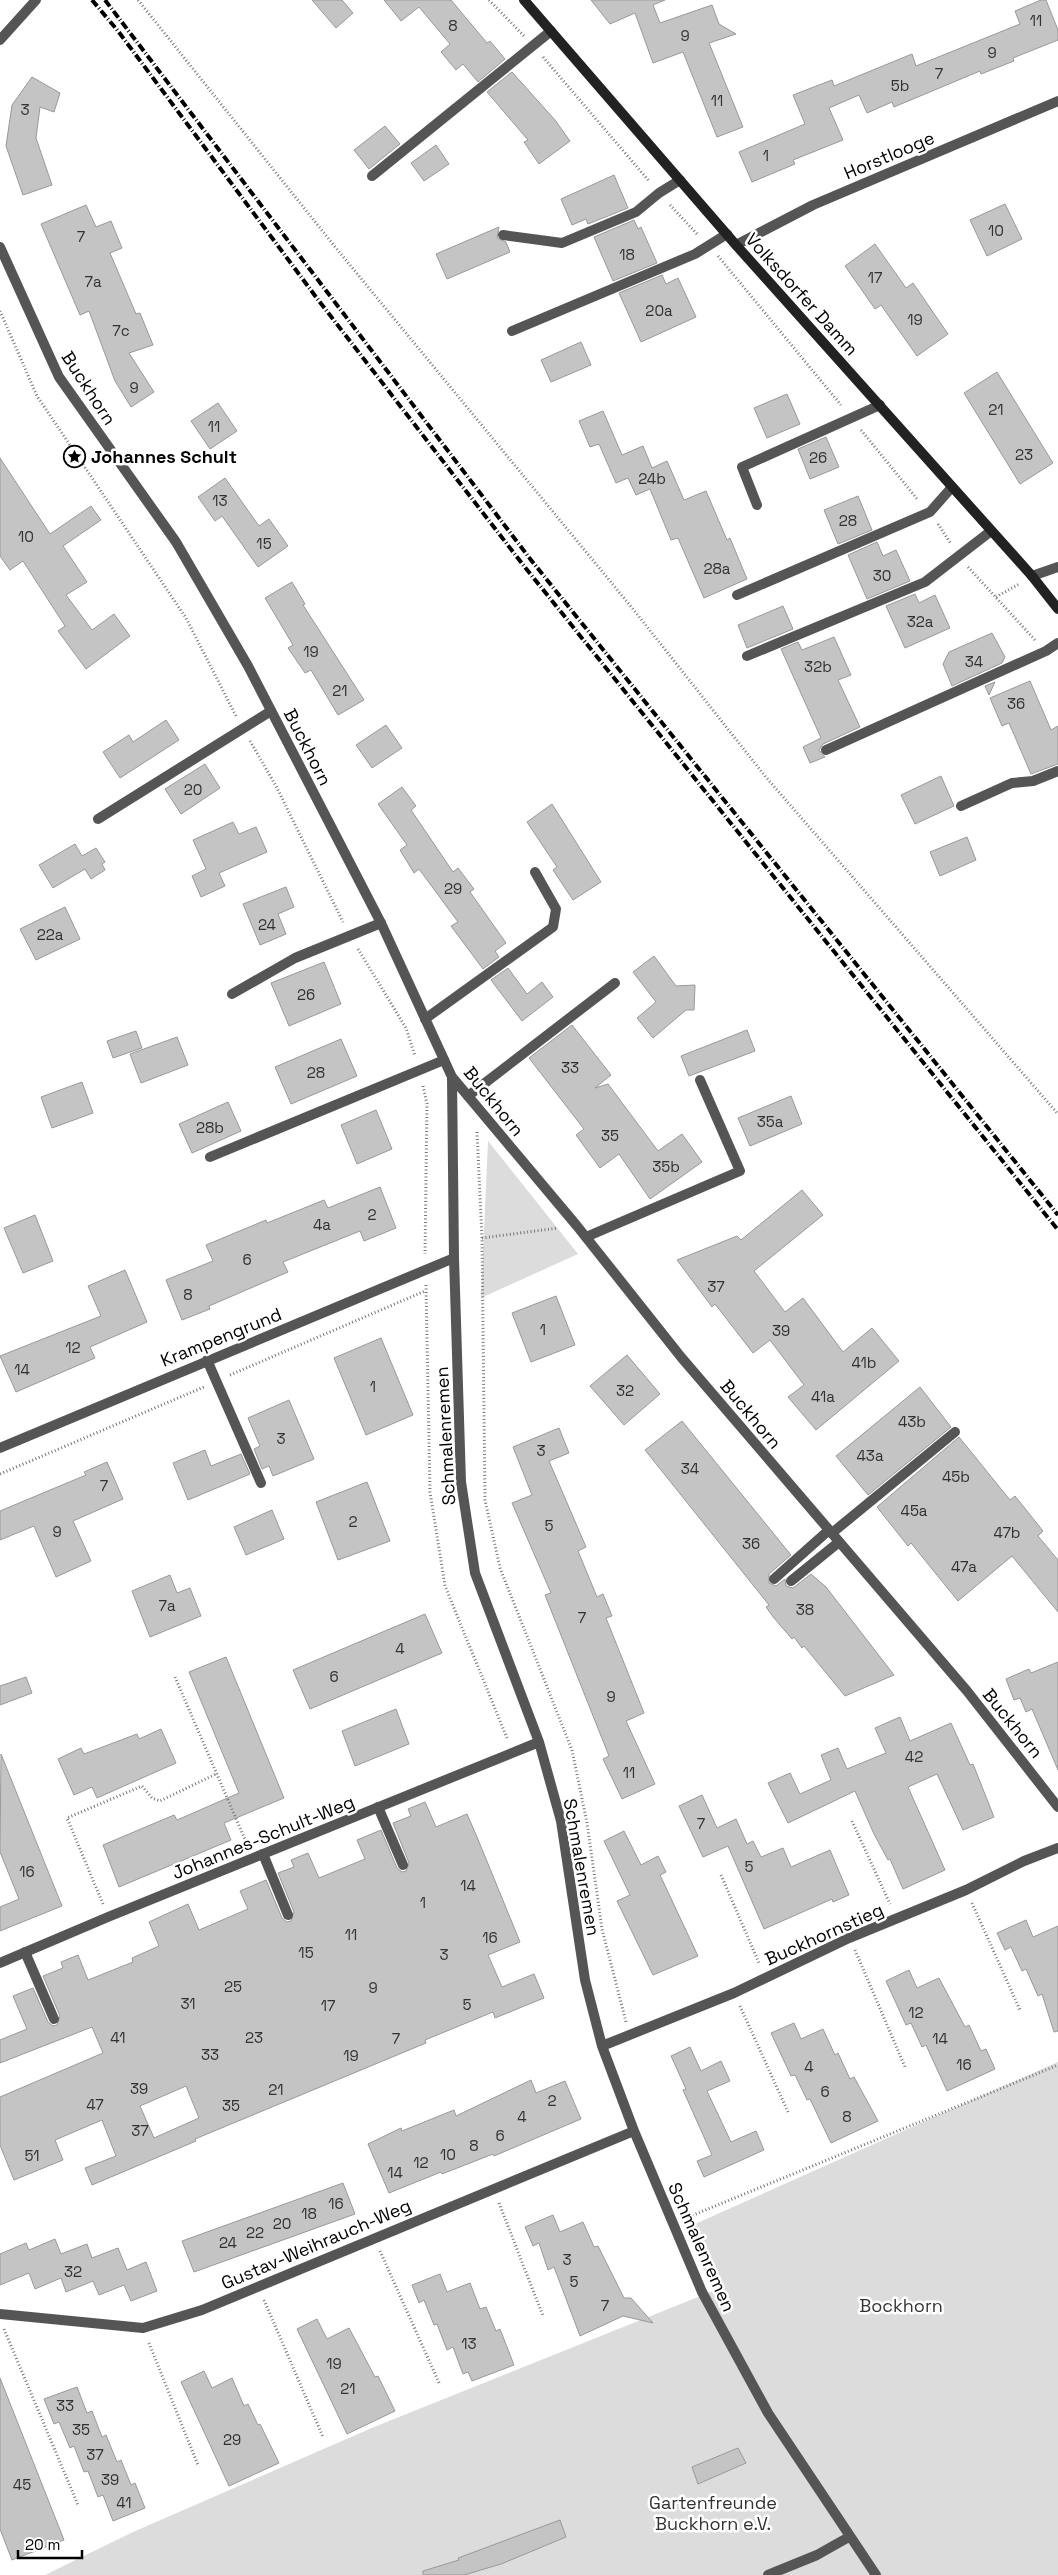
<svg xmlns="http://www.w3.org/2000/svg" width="1058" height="2575" viewBox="0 0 1058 2575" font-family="'Space Grotesk',sans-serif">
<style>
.green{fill:#dcdcdc}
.building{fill:#c4c4c4;stroke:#999;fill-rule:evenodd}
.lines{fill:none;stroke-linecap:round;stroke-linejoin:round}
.path{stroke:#777;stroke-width:3;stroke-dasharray:1 2.5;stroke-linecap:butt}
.service{stroke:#555;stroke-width:10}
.minor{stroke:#555;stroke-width:10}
.secondary{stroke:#222;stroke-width:10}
.rail{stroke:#000;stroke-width:4;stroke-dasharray:8 2.5 1 2.5;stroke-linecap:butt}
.labels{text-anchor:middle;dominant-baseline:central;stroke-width:5;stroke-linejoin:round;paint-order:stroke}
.number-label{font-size:15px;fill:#313131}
.street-label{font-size:18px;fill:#000;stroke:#fff}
.poi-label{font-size:18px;font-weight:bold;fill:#000;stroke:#fff;text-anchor:start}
.park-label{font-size:18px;fill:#333;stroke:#fff}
</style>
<rect width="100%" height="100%" fill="#fff"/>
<path class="green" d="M488 1141 578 1254 481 1298Z
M1058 2062V2575H45L133 2532 374 2427 713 2291 686 2228Z"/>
<path class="building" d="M312 0H342L353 13 336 28Z
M384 0H451L487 43 490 41 505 59 478 82 463 64 456 70 441 52 450 44 419 7 401 21Z
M591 0H665L653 5 660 23 712 5 719 24 736 34 709 43 743 127 717 137 683 52 653 63 635 13 610 24Z
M1041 0H1046L1058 30V40L1013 58 1014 61 981 74 980 71 894 107 892 102 867 113 859 95 829 108 843 140 793 160 795 164 752 182 739 152 805 124 793 95 832 80 834 86 912 54 916 66 1020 24 1015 11Z
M512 72 555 120 570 141 539 164 524 142 528 140 487 92Z
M32 77 60 93 54 112 40 107 36 138 52 185 23 195 6 146 12 105Z
M385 126 400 144 369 169 354 150Z
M436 145 449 164 424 181 411 163Z
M614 175 628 208 588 224 586 219 572 225 561 199Z
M1005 204 1022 239 987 256 970 220Z
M86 205 96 227 111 221 122 248 110 253 136 314 140 313 153 345 129 353 154 392 131 407 115 381 89 311 80 315 41 224Z
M634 220 638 229 641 227 657 263 613 281 594 237Z
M499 227 497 238 506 242 510 252 447 279 436 254Z
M875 244 906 288 913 283 948 334 917 356 881 305 875 309 845 266Z
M662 275 666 284 678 278 696 317 641 342 619 293Z
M581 342 591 365 551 382 541 360Z
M997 372 1053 463 1020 484 964 393Z
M787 394 800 424 767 438 754 408Z
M218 403 237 431 210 449 191 421Z
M603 411 622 455 643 446 652 468 667 461 684 500 706 491 727 540 730 538 747 579 704 598 678 538 671 540 650 489 636 495 628 478 616 483 599 444 590 447 579 421Z
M826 437 839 467 810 479 798 449Z
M0 458 50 534 91 506 101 520 63 546 87 582 66 595 92 630 114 614 130 636 86 669 58 631 65 626 23 561 10 570 0 556Z
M225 478 259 526 269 519 288 546 258 567 222 516 215 521 198 497Z
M858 496 872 530 838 544 824 510Z
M877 542 883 556 896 550 910 581 867 599 848 555Z
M292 582 305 604 303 605 364 700 338 715 311 670 305 673 288 648 293 645 265 598Z
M915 594 919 603 935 595 950 628 905 648 886 606Z
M783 606 793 629 747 648 738 625Z
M992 633 1005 657 1002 663 952 686 943 664 949 652Z
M834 637 851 675 838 680 860 727 823 744 819 750 825 757 810 763 803 747 821 738 781 649 798 642 802 650Z
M1030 681 1051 730 1058 726V764L1031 774 1009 723 1002 726 990 698Z
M995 682 989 695 985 686Z
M166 720 179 740 120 778 103 752 129 735 133 742Z
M386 725 402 748 372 768 356 745Z
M205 764 220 788 181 814 165 789Z
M941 776 954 806 915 824 901 795Z
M402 787 416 806 411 810 453 872 458 868 474 889 470 892 506 943 495 951 499 957 483 969 451 926 458 922 419 869 414 873 400 850 407 845 378 804Z
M552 804 601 882 573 900 553 870 557 867 527 822Z
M233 822 239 834 256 827 267 852 219 873 225 886 201 897 192 876 206 869 193 840Z
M967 837 976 860 940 876 930 852Z
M75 844 82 856 96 848 105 862 102 864 105 870 91 879 85 869 53 888 39 865Z
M286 887 294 907 278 914 286 934 260 945 243 904Z
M65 907 80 939 36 960 20 929Z
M654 956 676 986 695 985 694 1010H686L653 1038 637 1018 656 1002 633 972Z
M324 962 341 1004 289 1026 271 983Z
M508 968 527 994 542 982 553 997 522 1021 491 980Z
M572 1025 611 1075 595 1088 608 1084 658 1151 682 1134 702 1162 650 1199 619 1154 600 1168 576 1135 584 1129 529 1058Z
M747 1030 755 1051 689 1076 681 1056Z
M136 1031 142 1048 113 1058 107 1041Z
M177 1037 188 1065 141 1083 130 1054Z
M341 1039 357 1076 291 1104 275 1067Z
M82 1082 93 1113 52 1128 41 1097Z
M791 1096 802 1124 750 1146 738 1118Z
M228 1102 241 1131 192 1153 179 1124Z
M376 1110 392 1149 357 1164 341 1125Z
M380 1187 396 1228 364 1241 360 1231 283 1262 288 1272 209 1306 210 1309 182 1320 166 1280 213 1261 206 1245 266 1220 267 1223 324 1200 328 1208Z
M802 1190 823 1215 754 1271 785 1312 803 1298 843 1352 872 1328 899 1361 816 1430 788 1397 804 1385 770 1340 753 1353 715 1304 712 1307 677 1260 737 1236 741 1240Z
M35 1215 53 1261 23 1273 4 1228Z
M125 1270 147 1322 90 1347 95 1358 16 1392 0 1356 101 1316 88 1286Z
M556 1296 575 1345 531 1362 512 1313Z
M381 1338 413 1415 366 1435 334 1358Z
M627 1355 660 1394 624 1425 590 1386Z
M920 1387 951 1427 868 1495 836 1456Z
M289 1400 314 1459 273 1476 269 1466 262 1469 254 1449 260 1446 248 1418Z
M682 1421 791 1555 769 1574V1583L776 1586 785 1579 786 1586 793 1588 811 1574 826 1587 894 1675 845 1696 804 1646 802 1648 794 1637 792 1639 774 1618 766 1607 769 1605 645 1450Z
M559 1428 569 1453 549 1461 586 1547 578 1551 597 1597 603 1594 612 1616 606 1618 644 1713 626 1721 655 1784 622 1799 603 1759 609 1756 545 1595 551 1593 512 1503 532 1495 513 1447Z
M959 1437 1010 1500 1015 1496 1043 1531 1038 1536 1058 1560V1612L1012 1556 958 1601 911 1543 908 1546 877 1507Z
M205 1450 211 1466 241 1454 250 1474 188 1500 173 1463Z
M107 1462 123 1499 73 1521 91 1561 56 1577 34 1526 0 1540V1511L86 1475 84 1472Z
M367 1482 390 1541 338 1560 316 1502Z
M272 1510 284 1539 246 1555 234 1527Z
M170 1575 177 1593 190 1588 201 1616 150 1637 132 1591Z
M425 1614 442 1653 310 1709 293 1670Z
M226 1657 284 1798 224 1823 231 1840 119 1887 103 1845 174 1815 177 1820 239 1793 189 1672Z
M1058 1662V1770L1032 1709 1026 1712 1020 1698 1014 1700 1006 1679 1029 1669 1031 1673Z
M26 1677 32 1693 0 1705V1686Z
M396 1709 409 1744 355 1766 342 1731Z
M900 1717 910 1741 951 1723 970 1765 973 1764 994 1817 963 1830 937 1774 908 1787 945 1870 903 1889 890 1859 888 1860 874 1834 855 1791 788 1823 768 1783 790 1773 800 1794 831 1780 821 1755 838 1748 847 1769 886 1753 875 1728Z
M161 1729 176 1763 97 1798 92 1787 74 1795 58 1759 81 1748 84 1754 137 1734 139 1739Z
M1 1754 62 1906 0 1931V1907L19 1899 0 1852Z
M702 1795 717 1828 736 1819 747 1844 753 1841 761 1857 783 1848 791 1867 830 1850 849 1895 833 1902 832 1899 764 1929 728 1846 703 1857 679 1806Z
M425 1802 436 1827 467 1814 477 1837 520 1942 488 1955 502 1987 534 1974 544 1998 495 2018 493 2012 425 2040 426 2043 195 2139 196 2141 92 2185 85 2168 116 2156 102 2120 55 2140 63 2160 14 2180 0 2145V2097L103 2053 92 2027 0 2063V2040L27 2029 13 1996 33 1988 48 2022 53 2026 57 2025 60 2016 43 1976 63 1968 61 1962 78 1955 88 1980 133 1962 132 1958 159 1946 149 1922 188 1904 199 1930 248 1909 240 1891 266 1880 282 1918 287 1922 291 1921 294 1912 278 1873 294 1867 291 1860 308 1853 319 1878 365 1859 357 1840 381 1830 397 1868 402 1872 406 1871 409 1863 393 1823 411 1816 408 1809ZM186 2086 199 2118 154 2138 140 2106Z
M624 1831 641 1865 658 1856 666 1872 660 1875 698 1956 653 1975 617 1901 630 1895 604 1841Z
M1026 1920 1033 1937 1058 1926V2031L1054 2032 1042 1994 1038 1996 1026 1969 1022 1971 1011 1947 1005 1950 997 1933Z
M909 1970 917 1988 939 1978 965 2027 969 2025 981 2051 986 2049 995 2069 947 2091 926 2045 922 2047 911 2023 906 2025 886 1981Z
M794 2023 801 2039 823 2029 835 2055 838 2053 850 2079 854 2077 878 2121 831 2143 810 2099 807 2100 795 2075 791 2076 771 2033Z
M690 2047 701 2071 721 2061 730 2081 707 2091 731 2142 756 2131 764 2150 704 2177 697 2161 712 2155 683 2090 686 2089 671 2056Z
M531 2080 536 2093 565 2081 581 2119 494 2156 493 2154 442 2174 441 2172 389 2193 368 2144 401 2128 402 2131 454 2110 456 2116Z
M343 2183 355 2214 194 2272 182 2241Z
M553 2215 560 2232 583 2222 594 2247 598 2246 624 2298H631L653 2323 623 2316 580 2336 554 2267 548 2270 539 2243 533 2246 525 2227Z
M55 2239 61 2254 87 2244 92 2258 118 2248 127 2270 146 2262 157 2291 131 2301 124 2285 99 2295 93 2281 66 2292 61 2278 35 2289 29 2273 0 2285V2254L26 2243 29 2250Z
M440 2274 447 2292 470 2283 480 2309 486 2307 496 2331 500 2329 514 2365 472 2381 468 2372 463 2374 453 2347 447 2350 437 2324 434 2325 424 2300 419 2303 412 2285Z
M317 2319 327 2339 349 2328 375 2377 378 2376 395 2411 347 2434 297 2329Z
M204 2371 212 2388 232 2378 244 2406 248 2404 258 2425 260 2424 279 2463 229 2486 181 2382Z
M0 2378 64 2540 12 2560 0 2529Z
M77 2387 87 2413 92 2411 102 2437 106 2435 117 2462 121 2460 131 2485 135 2483 145 2508 113 2521 103 2495 98 2497 88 2471 84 2472 74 2446 70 2448 59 2422 54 2424 44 2399Z
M738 2448 746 2463 698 2484 692 2467Z
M560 2520 566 2537 501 2564 464 2575H423V2571L459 2560 458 2558Z"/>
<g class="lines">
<path class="path" d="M138 0 336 248 633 609 765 776 1058 1114
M489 0 524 36
M543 57 649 181
M670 205 698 235
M718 256 841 405
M0 311 37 396 186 618 236 716
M861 430 918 500
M938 524 951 544
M968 567 1035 640
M996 597 1019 584
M250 741 276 786 343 922
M358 949 406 1028 415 1056
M423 1086 427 1104 425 1254
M477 1132 482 1238 485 1500 500 1568 572 1750 587 1823 602 1929 626 2022
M482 1238 558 1228
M426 1285 430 1492 445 1586 507 1738
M230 1375 425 1291
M0 1474 204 1387
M175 1677 247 1844
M852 1821 890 1904
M721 1875 759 1963
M972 1903 1020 2010
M103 1904 67 1818 142 1786 152 1798 160 1801 216 1774
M855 1950 905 2067
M740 2006 788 2112
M499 2203 543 2316
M686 2218 1058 2065
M380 2251 440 2385
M264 2300 323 2437
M4 2329 78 2505
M149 2343 198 2465"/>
<path class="service" d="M372 176 551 31
M503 235 562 243 636 212 659 193 680 180
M512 331 695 254 727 234
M757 505 742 467 880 405
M737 595 930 512 952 487
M747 656 925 582 991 531
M826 750 1046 651 1058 643
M961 806 1012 783 1033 781 1058 771
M98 819 271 711
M232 994 295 958 381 923
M425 1019 553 927 556 909 535 872
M468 1096 615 983
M210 1157 444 1060
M586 1237 740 1171 700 1080
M207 1360 261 1483
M832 1533 955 1432
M774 1579 829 1530
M791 1581 839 1542
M378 1807 403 1865
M263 1854 288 1915
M25 1952 54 2019"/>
<path class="minor" d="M0 40 36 0
M736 245 813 205 1058 101
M0 247 59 377 176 542 248 666 381 923 452 1077 577 1226 681 1357 967 1691 1058 1807
M1032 576 1058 567
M452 1077 454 1258 461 1482 475 1573 539 1742 561 1821 585 1980 602 2046 634 2131 702 2292 768 2413 876 2575
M0 1448 454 1258
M0 1963 108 1917 539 1742
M602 2046 734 1993 849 1938 966 1890 1024 1861 1058 1848
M0 2314 143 2328 202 2310 634 2131
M768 2575 817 2555 849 2537"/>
<path class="secondary" d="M524 0 736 245 1032 576 1058 609"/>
<path class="rail" d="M92 0 118 31 319 301 524 566 1058 1230
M105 0 531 560 1058 1215"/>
</g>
<defs>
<symbol id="sight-ring" viewBox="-11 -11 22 22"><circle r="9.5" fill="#fff" stroke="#000" stroke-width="1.5"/><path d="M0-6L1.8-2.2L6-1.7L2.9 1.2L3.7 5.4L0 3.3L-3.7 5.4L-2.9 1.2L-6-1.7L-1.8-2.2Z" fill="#000"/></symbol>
</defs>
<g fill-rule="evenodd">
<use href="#sight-ring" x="62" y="444" width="25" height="25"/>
</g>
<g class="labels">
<g class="number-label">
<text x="1036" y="20">11</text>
<text x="453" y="25">8</text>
<text x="685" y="35">9</text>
<text x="992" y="52">9</text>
<text x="939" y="73">7</text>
<text x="900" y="85">5b</text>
<text x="717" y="100">11</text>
<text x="25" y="109">3</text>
<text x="766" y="155">1</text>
<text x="996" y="230">10</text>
<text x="81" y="236">7</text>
<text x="627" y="254">18</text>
<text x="875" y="277">17</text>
<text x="93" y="281">7a</text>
<text x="659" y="310">20a</text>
<text x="915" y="319">19</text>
<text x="121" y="330">7c</text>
<text x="134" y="387">9</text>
<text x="996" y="409">21</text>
<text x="214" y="426">11</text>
<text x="1024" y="454">23</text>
<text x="818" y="457">26</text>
<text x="652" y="478">24b</text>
<text x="220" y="500">13</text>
<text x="848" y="520">28</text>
<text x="26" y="536">10</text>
<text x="264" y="543">15</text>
<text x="717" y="568">28a</text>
<text x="882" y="575">30</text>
<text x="920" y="621">32a</text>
<text x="311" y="651">19</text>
<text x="974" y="661">34</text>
<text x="818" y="666">32b</text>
<text x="340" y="690">21</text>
<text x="1016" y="703">36</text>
<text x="193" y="789">20</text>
<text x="453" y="888">29</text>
<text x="267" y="924">24</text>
<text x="50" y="934">22a</text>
<text x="306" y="994">26</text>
<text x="570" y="1067">33</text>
<text x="316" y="1072">28</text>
<text x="770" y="1121">35a</text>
<text x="210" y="1127">28b</text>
<text x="610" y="1135">35</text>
<text x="666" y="1166">35b</text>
<text x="372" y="1214">2</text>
<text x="322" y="1224">4a</text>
<text x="247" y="1259">6</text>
<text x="716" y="1286">37</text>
<text x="188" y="1294">8</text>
<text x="543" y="1329">1</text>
<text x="781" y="1330">39</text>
<text x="73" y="1347">12</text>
<text x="864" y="1362">41b</text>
<text x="22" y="1369">14</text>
<text x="373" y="1386">1</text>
<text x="625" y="1390">32</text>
<text x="823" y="1396">41a</text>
<text x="912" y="1421">43b</text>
<text x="281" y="1438">3</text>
<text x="541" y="1450">3</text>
<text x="870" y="1455">43a</text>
<text x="690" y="1468">34</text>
<text x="956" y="1476">45b</text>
<text x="104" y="1485">7</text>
<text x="914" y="1510">45a</text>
<text x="353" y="1521">2</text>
<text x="549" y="1525">5</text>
<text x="57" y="1531">9</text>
<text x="1007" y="1532">47b</text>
<text x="751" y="1543">36</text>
<text x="964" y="1566">47a</text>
<text x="167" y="1605">7a</text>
<text x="805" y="1609">38</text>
<text x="582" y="1617">7</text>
<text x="400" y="1648">4</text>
<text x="334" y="1676">6</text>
<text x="611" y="1696">9</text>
<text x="914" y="1756">42</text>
<text x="629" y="1772">11</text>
<text x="701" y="1823">7</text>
<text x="749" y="1866">5</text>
<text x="27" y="1871">16</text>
<text x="468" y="1885">14</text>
<text x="423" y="1902">1</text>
<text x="351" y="1934">11</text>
<text x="490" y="1937">16</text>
<text x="306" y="1952">15</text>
<text x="444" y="1954">3</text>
<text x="233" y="1986">25</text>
<text x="373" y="1987">9</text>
<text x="188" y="2003">31</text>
<text x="467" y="2004">5</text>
<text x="328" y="2005">17</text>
<text x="916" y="2012">12</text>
<text x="118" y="2037">41</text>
<text x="254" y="2037">23</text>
<text x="396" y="2038">7</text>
<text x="940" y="2038">14</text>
<text x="210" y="2054">33</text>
<text x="351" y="2055">19</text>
<text x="964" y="2064">16</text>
<text x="809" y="2066">4</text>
<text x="139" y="2088">39</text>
<text x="276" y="2089">21</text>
<text x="825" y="2091">6</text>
<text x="552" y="2100">2</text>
<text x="95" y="2104">47</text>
<text x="231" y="2105">35</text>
<text x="522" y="2116">4</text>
<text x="847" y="2116">8</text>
<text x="140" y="2130">37</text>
<text x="500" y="2135">6</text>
<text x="474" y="2145">8</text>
<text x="448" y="2154">10</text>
<text x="32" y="2155">51</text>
<text x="421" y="2162">12</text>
<text x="395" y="2172">14</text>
<text x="336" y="2203">16</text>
<text x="309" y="2213">18</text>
<text x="282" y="2223">20</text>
<text x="255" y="2232">22</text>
<text x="228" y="2242">24</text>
<text x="567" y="2259">3</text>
<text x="73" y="2271">32</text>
<text x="574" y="2281">5</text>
<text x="605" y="2305">7</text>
<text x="469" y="2343">13</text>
<text x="334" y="2363">19</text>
<text x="348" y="2388">21</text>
<text x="65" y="2405">33</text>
<text x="81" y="2429">35</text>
<text x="232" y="2439">29</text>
<text x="95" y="2454">37</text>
<text x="110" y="2479">39</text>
<text x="22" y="2484">45</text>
<text x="124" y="2502">41</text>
</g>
<g class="street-label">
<text transform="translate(889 155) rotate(-23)">Horstlooge</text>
<text transform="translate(802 294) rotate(48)">Volksdorfer Damm</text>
<text transform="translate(89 388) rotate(57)">Buckhorn</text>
<text transform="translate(308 747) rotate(63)">Buckhorn</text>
<text transform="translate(494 1101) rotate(51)">Buckhorn</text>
<text transform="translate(221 1337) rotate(-22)">Krampengrund</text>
<text transform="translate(751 1414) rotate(50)">Buckhorn</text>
<text transform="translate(445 1436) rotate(-93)">Schmalenremen</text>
<text transform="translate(1013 1723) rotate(51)">Buckhorn</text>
<text transform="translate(263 1837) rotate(-22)">Johannes-Schult-Weg</text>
<text transform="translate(582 1867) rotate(80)">Schmalenremen</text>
<text transform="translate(824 1934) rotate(-24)">Buckhornstieg</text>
<text transform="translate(316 2244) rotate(-23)">Gustav-Weihrauch-Weg</text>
<text transform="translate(702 2247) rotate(66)">Schmalenremen</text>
</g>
<g class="poi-label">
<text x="91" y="456">Johannes Schult</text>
</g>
<g class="park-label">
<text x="901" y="2305">Bockhorn</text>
<text x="713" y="2502">Gartenfreunde<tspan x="713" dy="21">Buckhorn e.V.</tspan></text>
</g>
</g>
<path d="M18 2550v8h64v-8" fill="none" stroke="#000000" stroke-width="2.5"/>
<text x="25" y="2550" font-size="15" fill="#000000" stroke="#ffffff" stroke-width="4" paint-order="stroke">20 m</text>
</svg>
